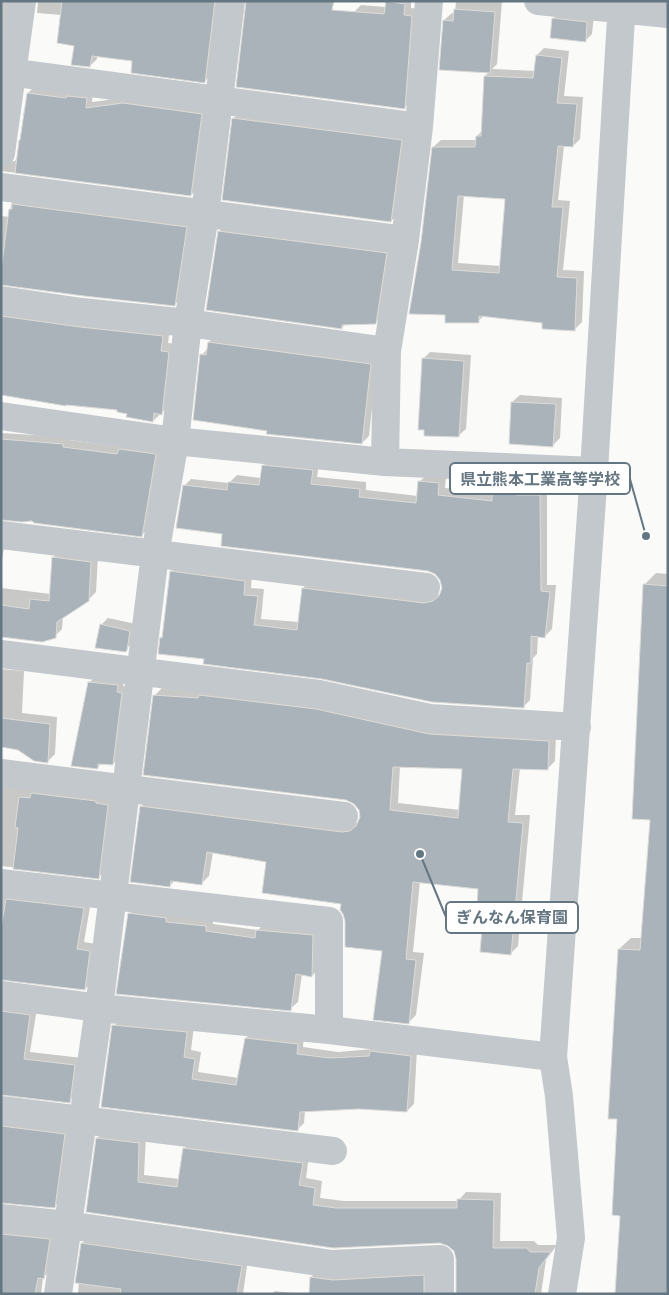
<svg xmlns="http://www.w3.org/2000/svg" width="669" height="1295" viewBox="0 0 669 1295" font-family="'Asap Condensed','Noto Sans JP',sans-serif">
<style>
.shadow{fill:#0003;fill-rule:evenodd}
.building{fill:#aab3b9;stroke:#dcdcda;fill-rule:evenodd}
.lines{fill:none;stroke-linecap:round;stroke-linejoin:round}
.minor{stroke:#c3c8cc;stroke-width:28}
.leader{fill:none;stroke:#657683;stroke-width:2}
.callout-dot{fill:#657683;stroke:#fff;stroke-width:2}
.callout{fill:#fff;stroke:#657683;stroke-width:2}
.callout-label{font-size:16px;text-anchor:middle;font-weight:bold;fill:#657683}
</style>
<rect width="100%" height="100%" fill="#fafaf8"/>
<path class="shadow" d="M1 1H12L1 52Z
M38 1H221L212 74 205 81 133 60 97 56V59L90 66 75 45 61 15 37 13Z
M387 1H411V8L419 9 411 101 404 108 316 76 354 12 361 5 386 7Z
M456 1H502L497 64 492 69 535 71 537 55 544 48 569 51 564 96 583 97 580 139 573 146H564L558 200 570 201 563 270 584 271 582 322 574 330 543 322 484 316 478 321 446 314 422 242 433 147 441 140H477V136L482 131 485 76 490 71 444 20 452 13 455 14ZM464 195 506 197 501 266 458 263Z
M560 12 594 15 592 34 585 41 553 19Z
M35 86 93 92 92 102 131 97 208 107 198 188 191 195 1 171V160L6 162 15 161 18 155 24 111 26 109 28 93Z
M241 111 408 134 398 214 391 221 234 118Z
M18 198 193 221 181 298 174 305 1 284V216L10 217 11 204Z
M226 225 393 247 382 316 375 323H346L342 328 219 232Z
M1 308 170 328 168 343 177 344 170 405 153 421 118 409 1 394Z
M216 335 377 358 369 436 362 443 268 430 202 355 208 348 209 342Z
M430 352 471 355 466 429 458 436 423 359Z
M520 395 562 398 560 438 553 445 512 402Z
M1 433 69 437V440L122 447H162L149 528 142 535 33 519 1 518Z
M270 459 319 464 317 477 366 482V490L418 496 419 482 427 475 446 476 445 488 493 493V483L500 475 522 476V488H547V585H556L552 629 545 636H538L537 654 533 658 530 700 523 707 323 677 205 658 162 638 163 636 171 572 178 565 252 574 251 588 264 589 261 619 299 622 303 588 311 581 432 596 441 594 443 589 441 580 436 573 428 570 224 533 184 486 191 479 229 483 237 475 261 478 263 466Z
M1 542 5 543 1 565Z
M60 550 98 555 96 592 88 600 63 616 62 629 55 636H1V588L51 594 53 558Z
M656 573 668 574V1294H617L622 1215 618 1118 619 949 631 938H642L651 818 644 585Z
M108 618 136 624 134 641 125 650 101 625Z
M1 669 24 671 22 713 57 717 55 754 47 762 19 749 1 746Z
M96 676 125 678 123 686H129L120 757 113 764 102 763 97 768 89 683Z
M162 688 556 734 555 761 547 769 520 768 515 815H530L518 946 510 954 479 888 420 881 413 952 424 953 416 1015 408 1023 383 950 346 921 342 903 268 861 213 852 209 876 201 884 175 880 170 886 141 807 149 799 351 824 359 823 361 819 359 809 354 802 155 695ZM400 766 464 768 460 810 398 803Z
M1 784 115 798 106 870 99 877 1 866Z
M1 889 91 901 84 942 97 944 92 982 85 989 1 978Z
M137 907 213 919V924L258 930 265 923 320 928 319 968 312 976 302 974 298 1002 290 1009 129 914Z
M1 1001 37 1008 30 1052 82 1058 77 1094 69 1101 1 1093Z
M121 1019 194 1026 191 1050 201 1052 198 1072 239 1078 246 1038 253 1031 304 1037 303 1047 338 1052 373 1049 378 1044 417 1049 414 1104 407 1111 359 1108 305 1111 304 1123 297 1130 102 1105 114 1026Z
M1 1116 72 1127 62 1199 54 1207 1 1201Z
M105 1131 146 1136 144 1175 180 1179 184 1149 191 1141 309 1156 306 1178 322 1181 320 1198 344 1201H458L466 1192 501 1193 500 1241H534L538 1245H557L546 1260 541 1294H457V1259L454 1250 448 1244 87 1211 97 1138Z
M1 1224 57 1232 51 1270 43 1278 41 1294H1Z
M90 1236 248 1259 243 1294H78L82 1243Z
M431 1269 433 1294H310L311 1277 319 1270Z
M275 1291 300 1294H272Z"/>
<path class="building" d="M62 1H215L205 83 131 73 132 61 92 56 90 67 71 65 74 46 57 43Z
M246 1H334L332 10 384 14 386 1 405 4 404 15 412 16 405 109 236 87Z
M454 9 495 12 490 73 439 70 443 20 453 21Z
M552 18 587 22 586 42 550 38Z
M536 55 562 58 557 103 577 104 573 147 558 146 552 207H563L557 277 577 278 575 331 542 329V323L479 316V323H445V315L409 314 421 242 432 147H475L476 136H481L484 76 533 78ZM458 196 505 199 499 273 452 270Z
M27 93 66 98 67 96 87 98 86 108 123 103 202 114 191 196 15 173 19 140H20Z
M232 118 402 140 391 222 222 200Z
M12 204 187 227 175 306 84 296 1 285V271L9 209H12Z
M218 231 387 253 376 324 342 325V329L206 310Z
M1 316 80 327 163 336 161 351 169 352 162 415 154 413 153 422 126 417 127 414 117 412V410L66 405V406L1 395Z
M208 342 371 364 362 444 266 434 267 431 193 420 200 354 206 355Z
M422 358 464 361 459 437 424 436V430H418Z
M511 402 556 404 553 447 509 444Z
M1 439 63 444V447L117 454 119 449 156 454 142 537 34 523 32 521 22 522 1 520Z
M262 465 313 470 311 484 360 489 359 497 416 503 418 481 439 483 438 495 492 501V482L516 483V495H540L541 591 550 592 545 638 531 636V663H527L524 708 432 702 322 679 203 664 204 659 158 654 160 637 162 638 170 571 245 581 244 595 258 596 254 625 297 630 302 588 424 603 433 601 439 596 442 588 440 580 435 574 428 571 221 546 222 534 176 528 183 485 227 490 228 482 259 485Z
M52 557 91 562 89 601 57 622 56 638 42 642 1 637V605L29 609 30 599 49 601Z
M643 584 668 586V1281L667 1294H615L620 1216 612 1215 617 1119H608L618 949 640 950 650 820 632 819Z
M100 624 130 631 127 650 126 652 95 648Z
M88 682 118 685 117 692 122 693 113 765 98 764V769L71 766Z
M153 695 198 698 199 695 316 709 429 734 549 741 548 770 513 769 508 822 523 823 511 955 480 952 484 904H477L478 889 413 882 406 959 416 960 409 1024 373 1020 382 951 345 947V921L343 914 340 910 341 904 262 893 266 862 207 852 202 885 171 881 170 887 130 882 140 806 342 832 350 831 356 826 360 817 359 810 354 804 346 800 143 775ZM393 767 462 769 458 818 390 810Z
M1 718 50 724 48 763 34 761 18 750 1 747Z
M31 793 96 801V803L108 805 99 879 13 869 18 828 15 827 19 797 30 798Z
M6 899 84 908 77 949 90 951 85 990 1 980V928Z
M128 913 166 918V922L206 926V931L255 938 256 930 313 935 312 977 296 974 291 1011 116 994Z
M1 1011 30 1015 24 1059 75 1065 70 1103 1 1095Z
M112 1025 187 1032 184 1057 195 1059 192 1079 236 1085 245 1038 298 1044 297 1054 330 1058 369 1056 370 1051 411 1056 407 1112 359 1109 300 1112 298 1131 101 1107Z
M1 1126 65 1134 55 1208 1 1203Z
M96 1138 139 1143 138 1182 177 1187 183 1148 303 1163 299 1185 315 1188 313 1205 336 1208H457V1199L494 1200 493 1248H527L530 1252H551L539 1268 535 1294H456V1259L454 1251 448 1246 440 1243 333 1248 86 1212Z
M1 1234 50 1239 44 1279 38 1278 35 1294H1Z
M81 1243 242 1266 237 1294H120L121 1289 75 1283Z
M424 1275V1294H309L310 1277 333 1280Z"/>
<g class="lines">
<path class="minor" d="M538 1 668 14
M1 71 419 127
M1 153 22 1
M1 187 405 240
M1 300 82 312 188 323 387 351
M1 416 175 441 385 462 594 471
M385 462 387 351 405 240 419 127 429 1
M1 535 426 587
M1 654 319 694 430 718 577 727
M1 773 344 816
M1 883 329 921V1030
M1 995 99 1008 329 1030 553 1057
M1 1110 333 1151
M1 1218 68 1225 332 1264 440 1259V1294
M58 1294 99 1008 155 554 175 441 188 323 205 214 231 1
M562 1294 571 1238 559 1096 553 1057 594 471 622 1"/>
</g>
<path class="leader" d="M646 536L630 479M420 854L446 917"/>
<g class="callout-dot">
<circle cx="646" cy="536" r="5"/>
<circle cx="420" cy="854" r="5"/>
</g>
<g class="callout">
<rect x="450" y="463" width="180" height="31" rx="5"/>
<rect x="446" y="902" width="132" height="31" rx="5"/>
</g>
<g class="callout-label">
<text x="540" y="485">県立熊本工業高等学校</text>
<text x="512" y="923">ぎんなん保育園</text>
</g>
<rect width="669" height="1295" fill="none" stroke="#657683" stroke-width="5"/>
</svg>
